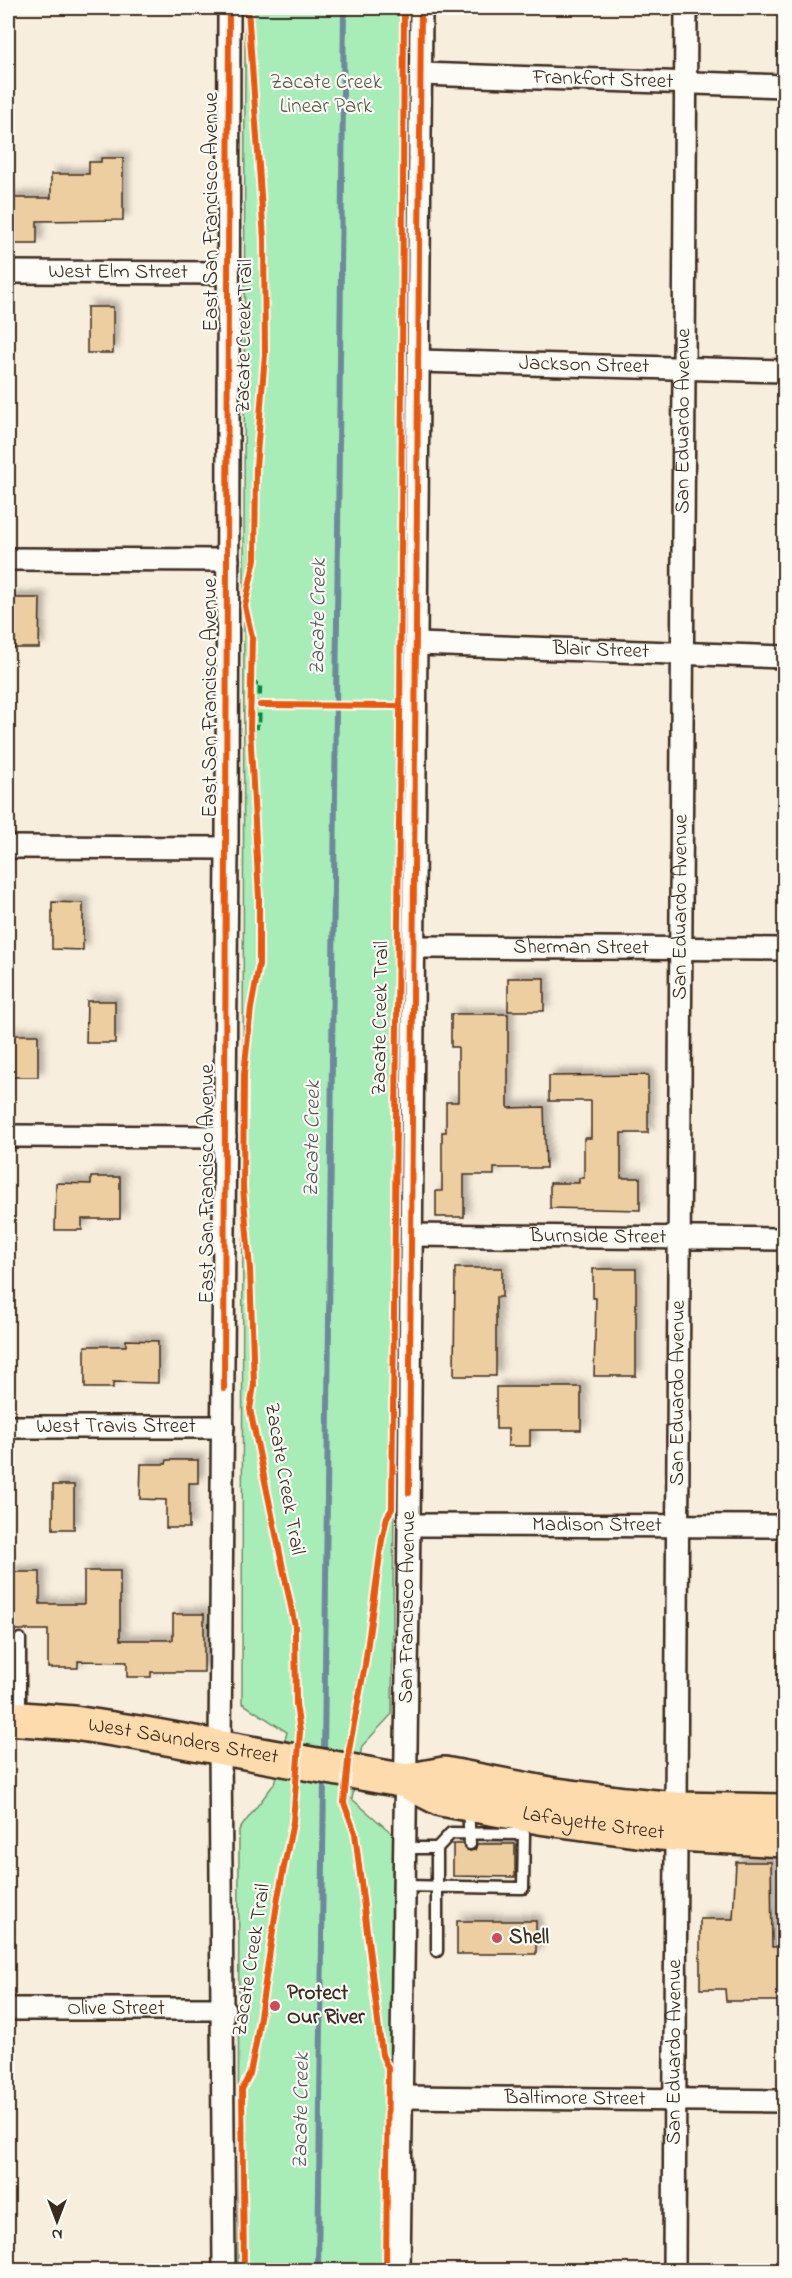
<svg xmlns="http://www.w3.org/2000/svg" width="792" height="2278" viewBox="0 0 792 2278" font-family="'Indie Flower',sans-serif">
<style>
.green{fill:#a8edb8;stroke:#728c6b;stroke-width:1.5}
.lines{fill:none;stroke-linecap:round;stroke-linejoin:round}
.stream{stroke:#6d899b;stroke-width:6}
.building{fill:#edcea0;stroke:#3b2a1e;stroke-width:1.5;filter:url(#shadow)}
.service-casing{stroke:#3b2a1e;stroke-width:15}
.minor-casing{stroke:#3b2a1e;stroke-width:26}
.primary-casing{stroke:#3b2a1e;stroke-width:38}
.service{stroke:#fdfcf7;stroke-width:10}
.minor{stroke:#fdfcf7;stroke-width:21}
.primary{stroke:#fedbac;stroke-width:33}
.quiet{stroke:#00873e;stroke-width:4.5;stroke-dasharray:9 4.5;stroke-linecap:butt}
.cycleway-casing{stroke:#fdfcf7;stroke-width:10}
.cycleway{stroke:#e8590c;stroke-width:6}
.poi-dot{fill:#d1495b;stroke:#fdfcf7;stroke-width:2}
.labels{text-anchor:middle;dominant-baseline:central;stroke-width:4.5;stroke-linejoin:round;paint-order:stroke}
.street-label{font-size:21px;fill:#3b2a1e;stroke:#fdfcf7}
.park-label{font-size:21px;fill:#565b44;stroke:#fdfcf7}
.poi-label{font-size:21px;font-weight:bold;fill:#3b2a1e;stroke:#fdfcf7;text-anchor:start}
.water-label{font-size:22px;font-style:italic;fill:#545a5d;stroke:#fdfcf7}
</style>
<defs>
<filter id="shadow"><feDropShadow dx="5.5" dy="-5.5" stdDeviation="3" flood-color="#0004"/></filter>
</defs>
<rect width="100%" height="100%" fill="#f8eedd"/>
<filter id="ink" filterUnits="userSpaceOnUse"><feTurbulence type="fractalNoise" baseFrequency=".0167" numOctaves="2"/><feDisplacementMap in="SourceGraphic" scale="12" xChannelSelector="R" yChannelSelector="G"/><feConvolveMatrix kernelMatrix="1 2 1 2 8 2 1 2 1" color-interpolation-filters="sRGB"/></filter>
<g filter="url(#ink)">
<path class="green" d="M245 8H408L392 1714 362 1746 352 1799 394 1835 390 2270H238L239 1830 274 1784 287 1732 242 1703Z"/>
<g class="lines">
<path class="stream" d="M324 1757 344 8
M318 2270 324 1776"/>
</g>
<path class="building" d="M101 158H123V220L37 221V244H8V198H51V174H89V162H101Z
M87 307H113V353H87Z
M8 598H40L39 648H8Z
M52 902 83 903V950L52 949Z
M508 978H544V1011H508Z
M87 1001H115V1043H86Z
M451 1014H508V1108L544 1107 546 1168H494V1175H464V1217H436V1191H442V1132H446V1102H458V1047H451Z
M10 1035H38V1077H9Z
M648 1075V1133H621V1178H640V1210L550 1208V1183H579V1178H584V1138H591V1101H549V1076Z
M91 1177H120V1219H82V1230H55L56 1183 91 1184Z
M455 1268H502V1297H496V1376H454Z
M593 1269H636V1376H594L596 1298H593Z
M126 1340 158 1341V1383L113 1382V1388H85V1346H126Z
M496 1387H581V1430H530V1446H508V1429H496Z
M167 1460H198V1483H189V1528H166V1500L140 1499 141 1464H166Z
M53 1485H74V1529H53Z
M84 1571H120V1640H173V1614H204V1672H151V1677H127V1662L78 1661V1668H48V1630H10V1572H40V1604H84Z
M453 1844H462L470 1851 475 1850 477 1844H515V1877L453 1876Z
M736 1862H771L772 1947H784V2001H726L725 1989H700V1919H733Z
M457 1921H536V1954H457Z"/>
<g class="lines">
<defs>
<path id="service" d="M20 1639V1715
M468 1808 470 1844
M404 1886 523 1888 524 1834 451 1833 437 1848H405
M437 1951V1848"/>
<g id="minor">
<path id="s1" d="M421 74 784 86"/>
<path id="s2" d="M8 272 228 273"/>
<path id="s3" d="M419 361 784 371"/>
<path d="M8 559 228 560"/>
<path id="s4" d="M418 644 784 657"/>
<path d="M8 847 227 848"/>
<path id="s5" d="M415 947 784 949"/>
<path d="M8 1136 225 1137"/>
<path id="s6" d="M412 1235 784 1239"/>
<path id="s7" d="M8 1427H223"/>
<path id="s8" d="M409 1525 784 1526"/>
<path id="s9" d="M676 1809 686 8"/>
<path id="s10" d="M8 2009H224"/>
<path id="s11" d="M401 2097 784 2101"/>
<path d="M224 2270 220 1747 227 848 229 8"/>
<path id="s12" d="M399 2270 409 1525 421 8"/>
<path id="s13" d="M674 2270 676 1834"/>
</g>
<g id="primary">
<path id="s14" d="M8 1718 74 1723 139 1733 406 1781 441 1799 546 1818 659 1833 784 1840"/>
<path d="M406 1781 444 1774 549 1794 625 1804 676 1809 784 1811"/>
</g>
</defs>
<use href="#service" class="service-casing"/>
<use href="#minor" class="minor-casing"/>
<use href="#primary" class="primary-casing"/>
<use href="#service" class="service"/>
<use href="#minor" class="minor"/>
<use href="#primary" class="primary"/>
<path class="quiet" d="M250 727H259L260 684H250"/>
<defs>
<path id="cycleway" d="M260 705 396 706
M224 1389 229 8
M409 1493 421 8
M244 2270 242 2089 250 2074 256 2043 278 1897 293 1822 300 1731 296 1704 295 1626 250 1409 254 1385 250 1269 243 1188 244 1074 251 1008 259 965V898L250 727 252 637 245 606 255 559 256 467 265 354 264 239 248 8
M386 2270 388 2068 382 2055 355 1833 344 1803 349 1750 365 1665 382 1540 387 1517 392 1509 400 728 404 8"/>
</defs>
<use href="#cycleway" class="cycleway-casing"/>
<use href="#cycleway" class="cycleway"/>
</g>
</g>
<g class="poi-dot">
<circle cx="497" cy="1938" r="6"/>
<circle cx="275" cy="2006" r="6"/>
</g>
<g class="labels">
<g class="street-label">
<text stroke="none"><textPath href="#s1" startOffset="182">Frankfort Street</textPath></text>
<text transform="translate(212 212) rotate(-90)">East San Francisco Avenue</text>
<text stroke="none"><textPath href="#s2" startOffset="110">West Elm Street</textPath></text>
<text transform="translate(245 336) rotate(-89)">Zacate Creek Trail</text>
<text stroke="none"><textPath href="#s3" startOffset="165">Jackson Street</textPath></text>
<text stroke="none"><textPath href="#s9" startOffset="1388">San Eduardo Avenue</textPath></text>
<text stroke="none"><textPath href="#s4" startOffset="183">Blair Street</textPath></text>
<text transform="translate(211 698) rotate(-90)">East San Francisco Avenue</text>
<text stroke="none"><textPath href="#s9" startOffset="902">San Eduardo Avenue</textPath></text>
<text stroke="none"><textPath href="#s5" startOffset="166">Sherman Street</textPath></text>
<text transform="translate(381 1018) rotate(-89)">Zacate Creek Trail</text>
<text transform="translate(208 1184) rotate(-90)">East San Francisco Avenue</text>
<text stroke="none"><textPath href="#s6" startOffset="186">Burnside Street</textPath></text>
<text stroke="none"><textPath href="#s9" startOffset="416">San Eduardo Avenue</textPath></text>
<text stroke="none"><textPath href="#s7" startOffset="108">West Travis Street</textPath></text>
<text transform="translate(284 1479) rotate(80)">Zacate Creek Trail</text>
<text stroke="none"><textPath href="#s8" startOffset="188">Madison Street</textPath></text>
<text stroke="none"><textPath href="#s12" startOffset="663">San Francisco Avenue</textPath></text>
<text stroke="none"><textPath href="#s14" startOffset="177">West Saunders Street</textPath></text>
<text stroke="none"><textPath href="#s14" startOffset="597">Lafayette Street</textPath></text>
<text transform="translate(252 1960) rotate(-81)">Zacate Creek Trail</text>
<text stroke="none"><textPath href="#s10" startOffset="108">Olive Street</textPath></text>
<text stroke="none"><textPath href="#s13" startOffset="218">San Eduardo Avenue</textPath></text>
<text stroke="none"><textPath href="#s11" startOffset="174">Baltimore Street</textPath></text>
</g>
<g class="park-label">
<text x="326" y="83">Zacate Creek<tspan x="326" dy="24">Linear Park</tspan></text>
</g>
<g class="poi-label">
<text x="509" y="1938">Shell</text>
<text x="287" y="1994">Protect<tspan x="287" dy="24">Our River</tspan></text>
</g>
<g class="water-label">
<text transform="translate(319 617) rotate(-89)">Zacate Creek</text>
<text transform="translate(313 1139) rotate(-89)">Zacate Creek</text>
<text transform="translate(302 2111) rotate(-89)">Zacate Creek</text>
</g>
</g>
<rect width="792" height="2278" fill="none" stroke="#fdfcf7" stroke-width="30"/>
<rect x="15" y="15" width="762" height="2248" fill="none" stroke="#3b2a1e" stroke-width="2" filter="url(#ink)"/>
<g transform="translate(57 2221) rotate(180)" stroke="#fdfcf7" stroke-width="4.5" paint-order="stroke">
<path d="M0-4.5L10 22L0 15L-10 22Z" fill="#3b2a1e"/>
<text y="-9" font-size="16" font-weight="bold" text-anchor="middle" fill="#3b2a1e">N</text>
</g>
</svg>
